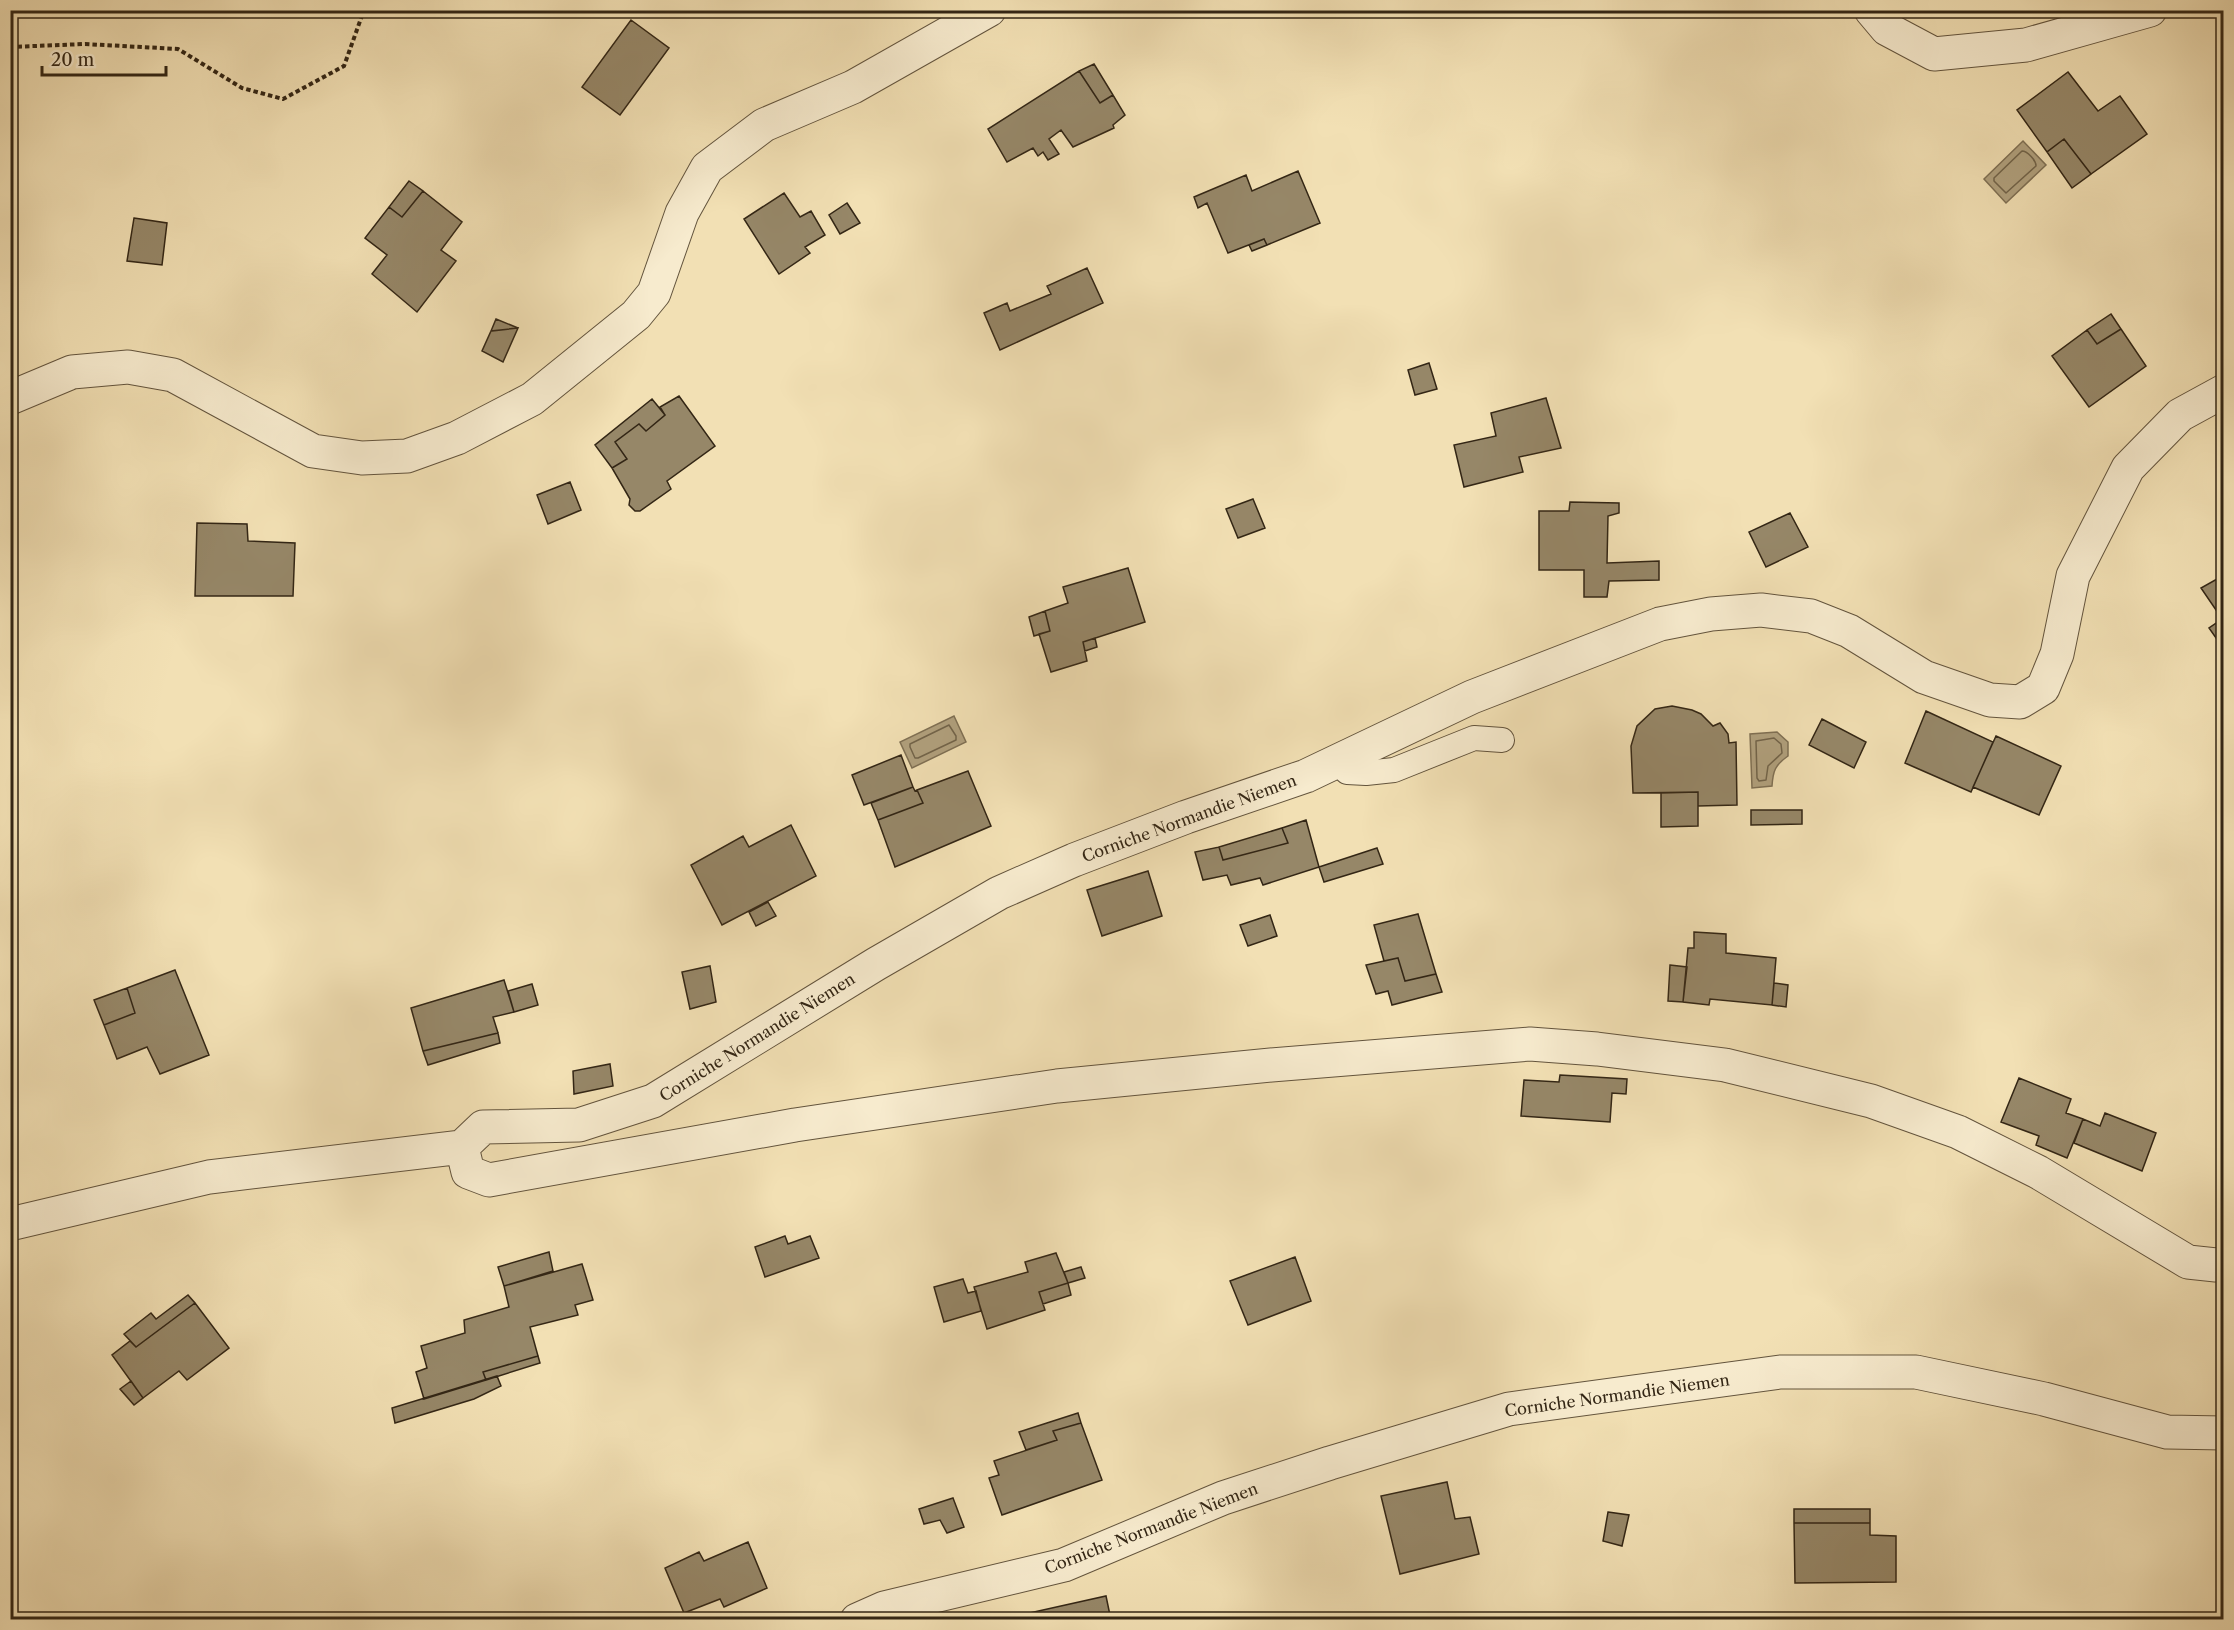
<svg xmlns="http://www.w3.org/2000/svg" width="2234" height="1630" viewBox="0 0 2234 1630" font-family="'Libre Caslon Text',serif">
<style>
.water{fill:#b1a17e;stroke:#7f7054;stroke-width:1.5}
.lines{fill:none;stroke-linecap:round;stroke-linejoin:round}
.shore{stroke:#72644a;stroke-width:1.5}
.building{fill:#968768;stroke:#332615;stroke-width:1.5}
.service-casing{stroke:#63543d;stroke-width:26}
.minor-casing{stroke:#63543d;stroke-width:35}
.path{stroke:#332615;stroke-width:4;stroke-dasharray:4.5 3;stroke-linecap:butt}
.service{stroke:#f7ebce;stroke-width:24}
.minor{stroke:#f7ebce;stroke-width:33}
.labels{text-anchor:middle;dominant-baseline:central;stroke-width:5;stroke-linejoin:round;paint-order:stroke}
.street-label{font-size:16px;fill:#332615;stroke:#f7ebce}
</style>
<rect width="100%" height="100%" fill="#f2e0b4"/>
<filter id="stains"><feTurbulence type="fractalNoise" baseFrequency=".00333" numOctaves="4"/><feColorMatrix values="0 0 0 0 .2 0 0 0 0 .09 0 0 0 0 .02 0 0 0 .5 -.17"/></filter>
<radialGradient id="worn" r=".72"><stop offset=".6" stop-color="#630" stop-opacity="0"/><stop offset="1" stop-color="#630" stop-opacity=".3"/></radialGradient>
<path class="water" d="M2023 141 2046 165 2006 203 1984 179Z
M954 716 966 742 912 768 900 742Z
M1777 732 1788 742V756C1775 765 1773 771 1772 786L1752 788 1750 734Z"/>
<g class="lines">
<path class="shore" d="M2022 151C2027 151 2036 160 2036 166L2006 193 1994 181V178Z
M949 725 956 736V740L918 758H915L910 747V744Z
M1774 738 1781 744 1782 753 1768 766 1766 780 1759 781 1757 778 1756 741Z"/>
</g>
<path class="building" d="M802 10H824L805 17Z
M631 20 669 48 620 115 582 87Z
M1094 64 1113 95 1100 103 1079 71Z
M1079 71 1100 103 1113 95 1125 115 1113 125 1114 128 1073 147 1061 130 1049 139 1059 154 1048 160 1043 152 1038 156 1033 148 1007 162 988 129Z
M2068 72 2098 111 2120 96 2147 134 2091 174 2064 139 2047 152 2017 110Z
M2064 139 2091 174 2072 188 2047 152Z
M1298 171 1320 223 1267 245 1264 239 1228 253 1207 203 1198 208 1194 197 1246 175 1252 191Z
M409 181 423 191 402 217 389 207Z
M423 191 462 222 441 250 456 261 417 312 372 274 387 255 365 238 389 207 402 217Z
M784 193 800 217 811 211 825 235 805 247 810 253 779 274 744 219Z
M847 203 860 223 840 234 829 215Z
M134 218 167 223 162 265 127 261Z
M1264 239 1267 245 1252 251 1249 245Z
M1087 268 1103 303 1000 350 984 313 1007 303 1010 311 1051 294 1047 286Z
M2111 314 2121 329 2097 344 2087 330Z
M496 319 518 328 491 331Z
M518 328 503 362 482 351 491 331Z
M2121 329 2146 366 2089 407 2052 356 2087 330 2097 344Z
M1429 363 1437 389 1415 395 1408 370Z
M679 396 715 446 667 481 671 489 640 511H635L629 505 630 499 612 468 627 459 615 442 639 424 646 431 665 415 660 407Z
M1546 398 1561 448 1519 457 1523 472 1464 487 1454 445 1496 436 1491 413Z
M652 399 665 415 646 431 639 424 615 442 627 459 612 468 595 445Z
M570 482 581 510 548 524 537 495Z
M1253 499 1265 528 1238 538 1226 509Z
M1570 502 1619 503V513L1608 516 1607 563 1659 561V580L1609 581 1607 597H1584V570H1539V511H1569Z
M1790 513 1808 547 1766 567 1749 532Z
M197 523 247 524 248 541 295 543 293 596H195Z
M1128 568 1145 622 1083 642 1087 661 1051 672 1039 634 1050 631 1045 611 1068 603 1063 587Z
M2224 575V605L2216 610 2201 588Z
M2224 605V644L2221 645 2209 628 2222 619 2216 610Z
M1045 611 1050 631 1034 636 1029 617Z
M1095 638 1097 647 1085 651 1083 642Z
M1672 706 1692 710 1701 714 1713 726 1720 723 1728 734 1729 743 1736 742 1737 805 1698 806V792L1633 793 1631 746 1637 726 1655 709Z
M1926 711 1993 742 1971 792 1905 763Z
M1822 719 1866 742 1854 768 1809 745Z
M1996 736 2061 766 2039 815 1973 787Z
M901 755 913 787 864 805 852 775Z
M968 771 991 826 895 867 878 820 923 803 917 790Z
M913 787 915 791 917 790 923 803 878 820 871 803Z
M1698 792V826L1661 827V793Z
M1751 810H1802V824L1751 825Z
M1306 820 1319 867 1263 885 1260 878 1231 885 1227 875 1203 880 1195 852 1219 847 1223 860 1288 843 1282 828Z
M791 825 816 876 722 925 691 865 743 836 749 847Z
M1282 828 1288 843 1223 860 1219 847Z
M1377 848 1383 864 1324 882 1319 867Z
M1148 871 1162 916 1102 936 1087 890Z
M768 902 776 916 756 926 749 912Z
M1418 914 1436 974 1405 981 1398 958 1384 961 1374 925Z
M1270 915 1277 936 1248 946 1240 925Z
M1694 932 1726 934V953L1776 958 1772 1005 1710 999 1709 1005 1683 1002 1688 948H1694Z
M1398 958 1405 981 1436 974 1442 992 1392 1005 1388 991 1376 994 1366 965Z
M1670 965 1687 967 1683 1002 1668 1001Z
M710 966 716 1002 690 1009 682 972Z
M175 970 209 1055 160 1074 147 1047 117 1059 104 1025 135 1013 127 988Z
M504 980 514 1012 493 1017 498 1033 423 1051 411 1008Z
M1774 983 1788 985 1786 1007 1772 1005Z
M532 984 538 1005 514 1012 508 991Z
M127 988 135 1013 104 1025 94 1000Z
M498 1033 500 1043 428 1065 423 1051Z
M610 1064 613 1086 574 1094 573 1071Z
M1560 1075 1627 1079 1626 1094 1612 1093 1610 1122 1521 1116 1524 1080 1559 1082Z
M2019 1078 2071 1099 2066 1113 2083 1119 2067 1158 2036 1145 2039 1136 2001 1122Z
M2105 1113 2156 1133 2142 1171 2074 1143 2083 1119 2100 1126Z
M785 1236 788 1244 810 1236 819 1258 765 1277 755 1247Z
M549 1252 553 1271 504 1286 498 1267Z
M1056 1253 1068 1283 1039 1292 1045 1310 987 1329 974 1287 1028 1272 1025 1262Z
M1295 1257 1311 1301 1248 1325 1230 1281Z
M582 1264 593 1300 575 1305 578 1315 530 1327 538 1356 483 1372 486 1380 424 1399 416 1372 427 1368 421 1346 465 1333 464 1320 509 1307 504 1286Z
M1081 1267 1085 1278 1068 1283 1064 1272Z
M963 1279 968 1293 976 1291 981 1311 944 1322 934 1287Z
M1068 1283 1071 1295 1043 1304 1039 1292Z
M188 1295 195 1303 136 1347 124 1334 151 1313 156 1319Z
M195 1303 229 1348 187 1380 179 1371 143 1398 112 1355 130 1341 136 1347Z
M538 1356 540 1363 486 1380 483 1372Z
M497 1376 501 1386 474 1399 395 1423 392 1408Z
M131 1381 143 1398 134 1405 120 1389Z
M1078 1413 1081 1423 1053 1431 1057 1440 1026 1450 1019 1432Z
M1081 1423 1102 1480 1002 1515 989 1478 999 1475 994 1461 1057 1440 1053 1431Z
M1447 1482 1455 1519 1470 1517 1479 1554 1400 1574 1381 1496Z
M953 1498 964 1527 947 1533 940 1520 924 1524 919 1509Z
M1794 1509H1870V1523H1794Z
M1608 1512 1629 1515 1622 1546 1603 1541Z
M1794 1523H1870V1535L1896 1536V1582L1795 1583Z
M748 1542 767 1588 724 1607 720 1599 684 1613 665 1568 699 1552 704 1561Z
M1106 1596 1111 1620H1008L1007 1618Z"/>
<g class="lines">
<defs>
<path id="service" d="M1337 761 1347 772 1366 773 1394 770 1474 738 1502 740"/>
<path id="minor" d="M1871 10 1887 29 1934 54 2026 45 2150 10
M2224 391 2180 415 2128 468 2073 576 2057 654 2043 688 2020 702 1990 700 1924 677 1849 631 1811 616 1761 610 1711 614 1660 624 1472 697 1306 776 1186 817 1074 860 999 893 876 964 653 1101 579 1125 483 1127 462 1147 468 1172 489 1180 795 1125 1057 1086 1271 1065 1530 1044 1597 1049 1725 1065 1871 1101 1958 1132 2038 1172 2188 1262 2216 1265 2224 1263
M10 398 72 372 128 367 173 375 313 451 362 458 407 456 457 438 532 399 636 315 654 293 682 213 707 168 764 125 853 87 989 10
M10 1224 209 1177 462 1147
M857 1620 884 1608 1064 1565 1223 1498 1330 1463 1509 1409 1780 1372H1916L2044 1399 2167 1432 2224 1433"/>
</defs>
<use href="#service" class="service-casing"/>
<use href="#minor" class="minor-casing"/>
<path class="path" d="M10 47 85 44 178 49 242 88 283 99 344 66 364 10"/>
<use href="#service" class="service"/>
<use href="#minor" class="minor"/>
</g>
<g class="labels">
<g class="street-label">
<text transform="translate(1189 818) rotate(-20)">Corniche Normandie Niemen</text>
<text transform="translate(757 1037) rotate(-32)">Corniche Normandie Niemen</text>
<text transform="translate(1617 1395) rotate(-8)">Corniche Normandie Niemen</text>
<text transform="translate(1151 1528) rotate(-21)">Corniche Normandie Niemen</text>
</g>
</g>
<rect width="2234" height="1630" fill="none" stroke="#f2e0b4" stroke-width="36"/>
<rect x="12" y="12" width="2210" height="1606" fill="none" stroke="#332615" stroke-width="3"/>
<rect x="18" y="18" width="2198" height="1594" fill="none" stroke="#332615" stroke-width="1.5"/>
<path d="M42 66v9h124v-9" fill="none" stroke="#332615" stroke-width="3"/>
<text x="51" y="66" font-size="18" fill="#332615" stroke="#f7ebce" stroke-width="4.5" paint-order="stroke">20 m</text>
<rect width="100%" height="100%" filter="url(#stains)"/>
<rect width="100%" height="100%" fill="url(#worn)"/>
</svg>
